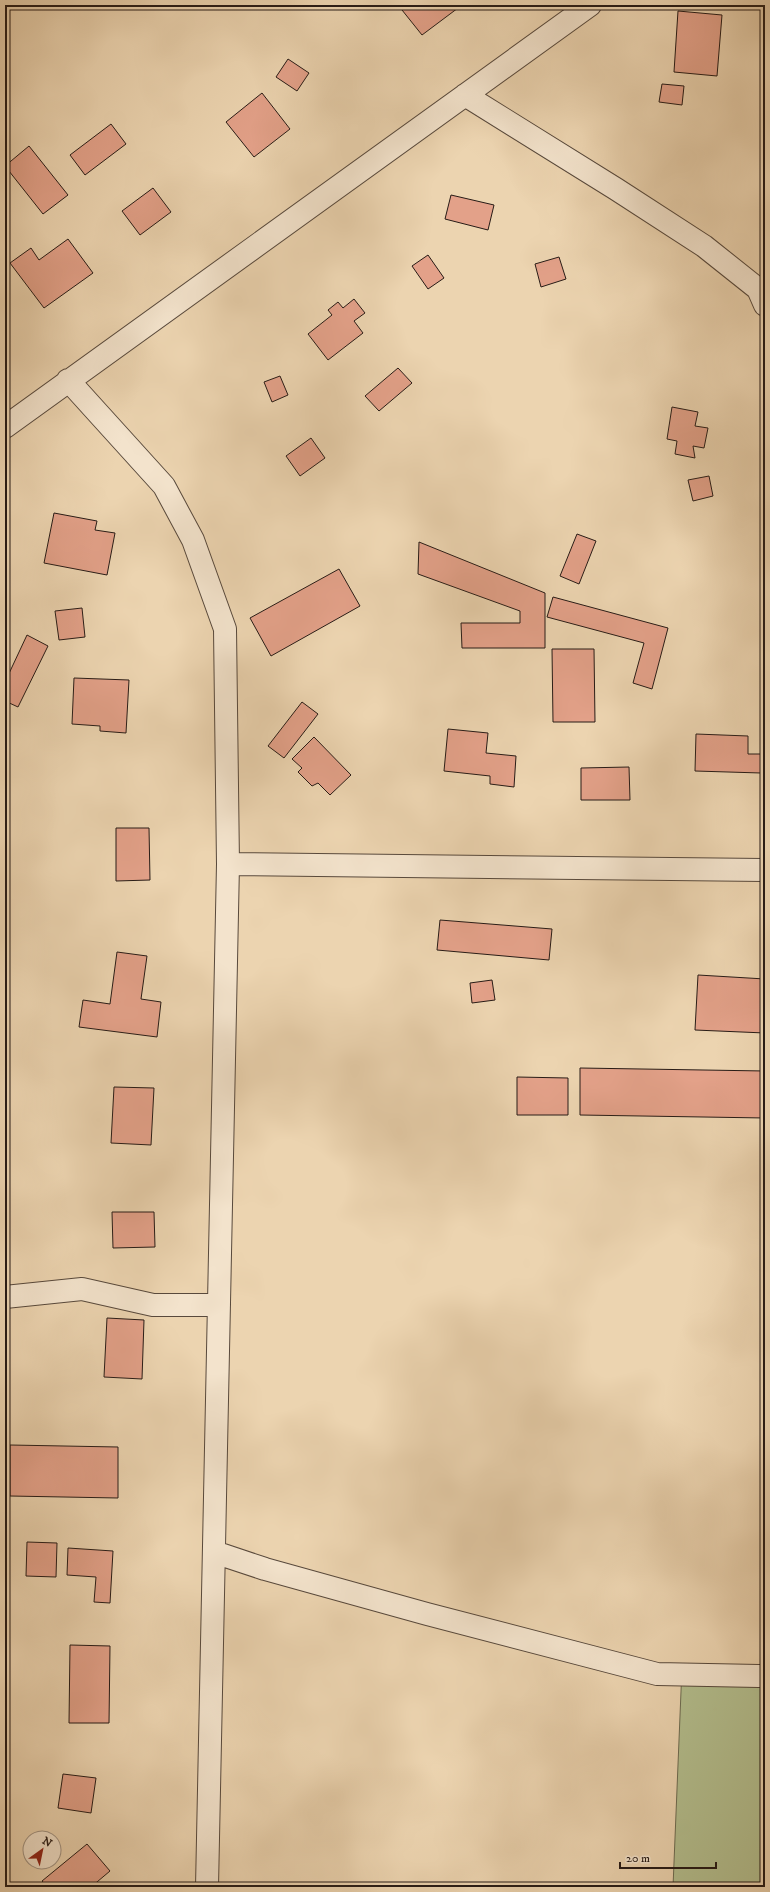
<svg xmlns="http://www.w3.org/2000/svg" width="770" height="1892" viewBox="0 0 770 1892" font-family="'IM FELL DW Pica',serif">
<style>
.green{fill:#b3be8e;stroke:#6d6c52}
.building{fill:#e3a189;stroke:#271b16}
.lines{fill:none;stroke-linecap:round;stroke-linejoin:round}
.minor-casing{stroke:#58493c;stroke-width:24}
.minor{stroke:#f3e3cc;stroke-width:22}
</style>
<rect width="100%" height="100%" fill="#ecd4b0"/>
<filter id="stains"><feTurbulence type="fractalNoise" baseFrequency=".005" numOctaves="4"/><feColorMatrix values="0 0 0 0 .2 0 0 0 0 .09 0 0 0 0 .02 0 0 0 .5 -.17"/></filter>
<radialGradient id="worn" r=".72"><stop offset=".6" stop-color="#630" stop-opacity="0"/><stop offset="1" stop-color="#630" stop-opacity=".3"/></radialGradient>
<path class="green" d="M682 1667 765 1668V1887H673Z"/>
<path class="building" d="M409 5H462L422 35 402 10Z
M678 11 722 15 717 76 674 72Z
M288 59 309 73 297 91 276 77Z
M662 84 684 86 682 105 659 102Z
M262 93 290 129 254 157 226 122Z
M111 124 126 144 85 175 70 155Z
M29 146 68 195 43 214 5 166Z
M153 188 171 212 140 235 122 211Z
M451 195 494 205 488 230 445 219Z
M68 239 93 273 44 308 10 263 31 248 39 260Z
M428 255 444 278 428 289 412 266Z
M559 257 566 279 541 287 535 264Z
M354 299 365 313 354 321 363 333 328 360 308 334 332 315 328 310 338 302 343 308Z
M398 368 412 383 379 411 365 396Z
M280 376 288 395 272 402 264 382Z
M672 407 698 412 695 426 708 428 704 448 693 446 695 458 675 454 677 441 667 439Z
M311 438 325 458 300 476 286 456Z
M709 476 713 496 693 501 688 480Z
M54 513 97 521 95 530 115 533 107 575 44 563Z
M577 534 596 541 579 584 560 576Z
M419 542 545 593V648H462L461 623H520V611L418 574Z
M339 569 360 606 271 656 250 618Z
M553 597 668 628 652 689 633 683 644 643 547 617Z
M82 608 85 637 59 640 55 611Z
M27 635 48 646 18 707 5 701V682Z
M552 649H594L595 722H553Z
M74 678 129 680 126 733 100 731V726L72 724Z
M302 702 318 714 284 758 268 746Z
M448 729 488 733 486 753 516 756 514 787 490 784V776L444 771Z
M696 734 748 736V754H761V773L695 771Z
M314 737 351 775 330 795 318 783 312 786 298 772 302 768 292 759Z
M629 767 630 800H581V768Z
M116 828H149L150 880 116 881Z
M440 920 552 929 549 960 437 950Z
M117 952 147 956 141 999 161 1002 157 1037 79 1027 83 1000 110 1004Z
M698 975 765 979V1033L695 1030Z
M492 980 495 1000 472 1003 470 983Z
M580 1068 765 1071V1118L580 1115Z
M517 1077 568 1078V1115H517Z
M114 1087 154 1088 151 1145 111 1143Z
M112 1212H154L155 1247 113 1248Z
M107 1318 144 1320 142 1379 104 1377Z
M10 1445 118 1447V1498L10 1496Z
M27 1542 57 1543 56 1577 26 1576Z
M68 1548 113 1551 110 1603 94 1602 96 1577 67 1575Z
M70 1645 110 1646 109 1723H69Z
M63 1774 96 1778 91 1813 58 1808Z
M87 1844 110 1871 91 1887H48L42 1881Z"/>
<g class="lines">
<defs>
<path id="minor" d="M465 95 616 189 704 246 758 289 765 305
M68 380 164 486 193 540 225 629 228 864 207 1887
M5 427 590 5
M228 864 765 870
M5 1297 82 1289 153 1305H219
M214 1552 265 1569 427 1614 657 1674 759 1676"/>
</defs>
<use href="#minor" class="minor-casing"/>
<use href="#minor" class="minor"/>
</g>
<rect width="770" height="1892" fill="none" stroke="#ecd4b0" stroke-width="20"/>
<rect x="6" y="6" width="758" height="1880" fill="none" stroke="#271b16" stroke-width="2"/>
<rect x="10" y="10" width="750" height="1872" fill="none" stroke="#271b16"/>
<g transform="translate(42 1850) rotate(33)"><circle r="19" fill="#f3e3cc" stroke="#a19383"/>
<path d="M0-3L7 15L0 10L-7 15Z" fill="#8f2418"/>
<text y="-6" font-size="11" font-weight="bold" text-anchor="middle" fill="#271b16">N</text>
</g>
<path d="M620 1862v6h96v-6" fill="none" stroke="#271b16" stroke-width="2"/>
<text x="626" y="1862" font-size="12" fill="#271b16" stroke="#f3e3cc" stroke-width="3" paint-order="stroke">20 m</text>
<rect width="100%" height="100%" filter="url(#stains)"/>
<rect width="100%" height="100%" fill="url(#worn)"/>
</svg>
